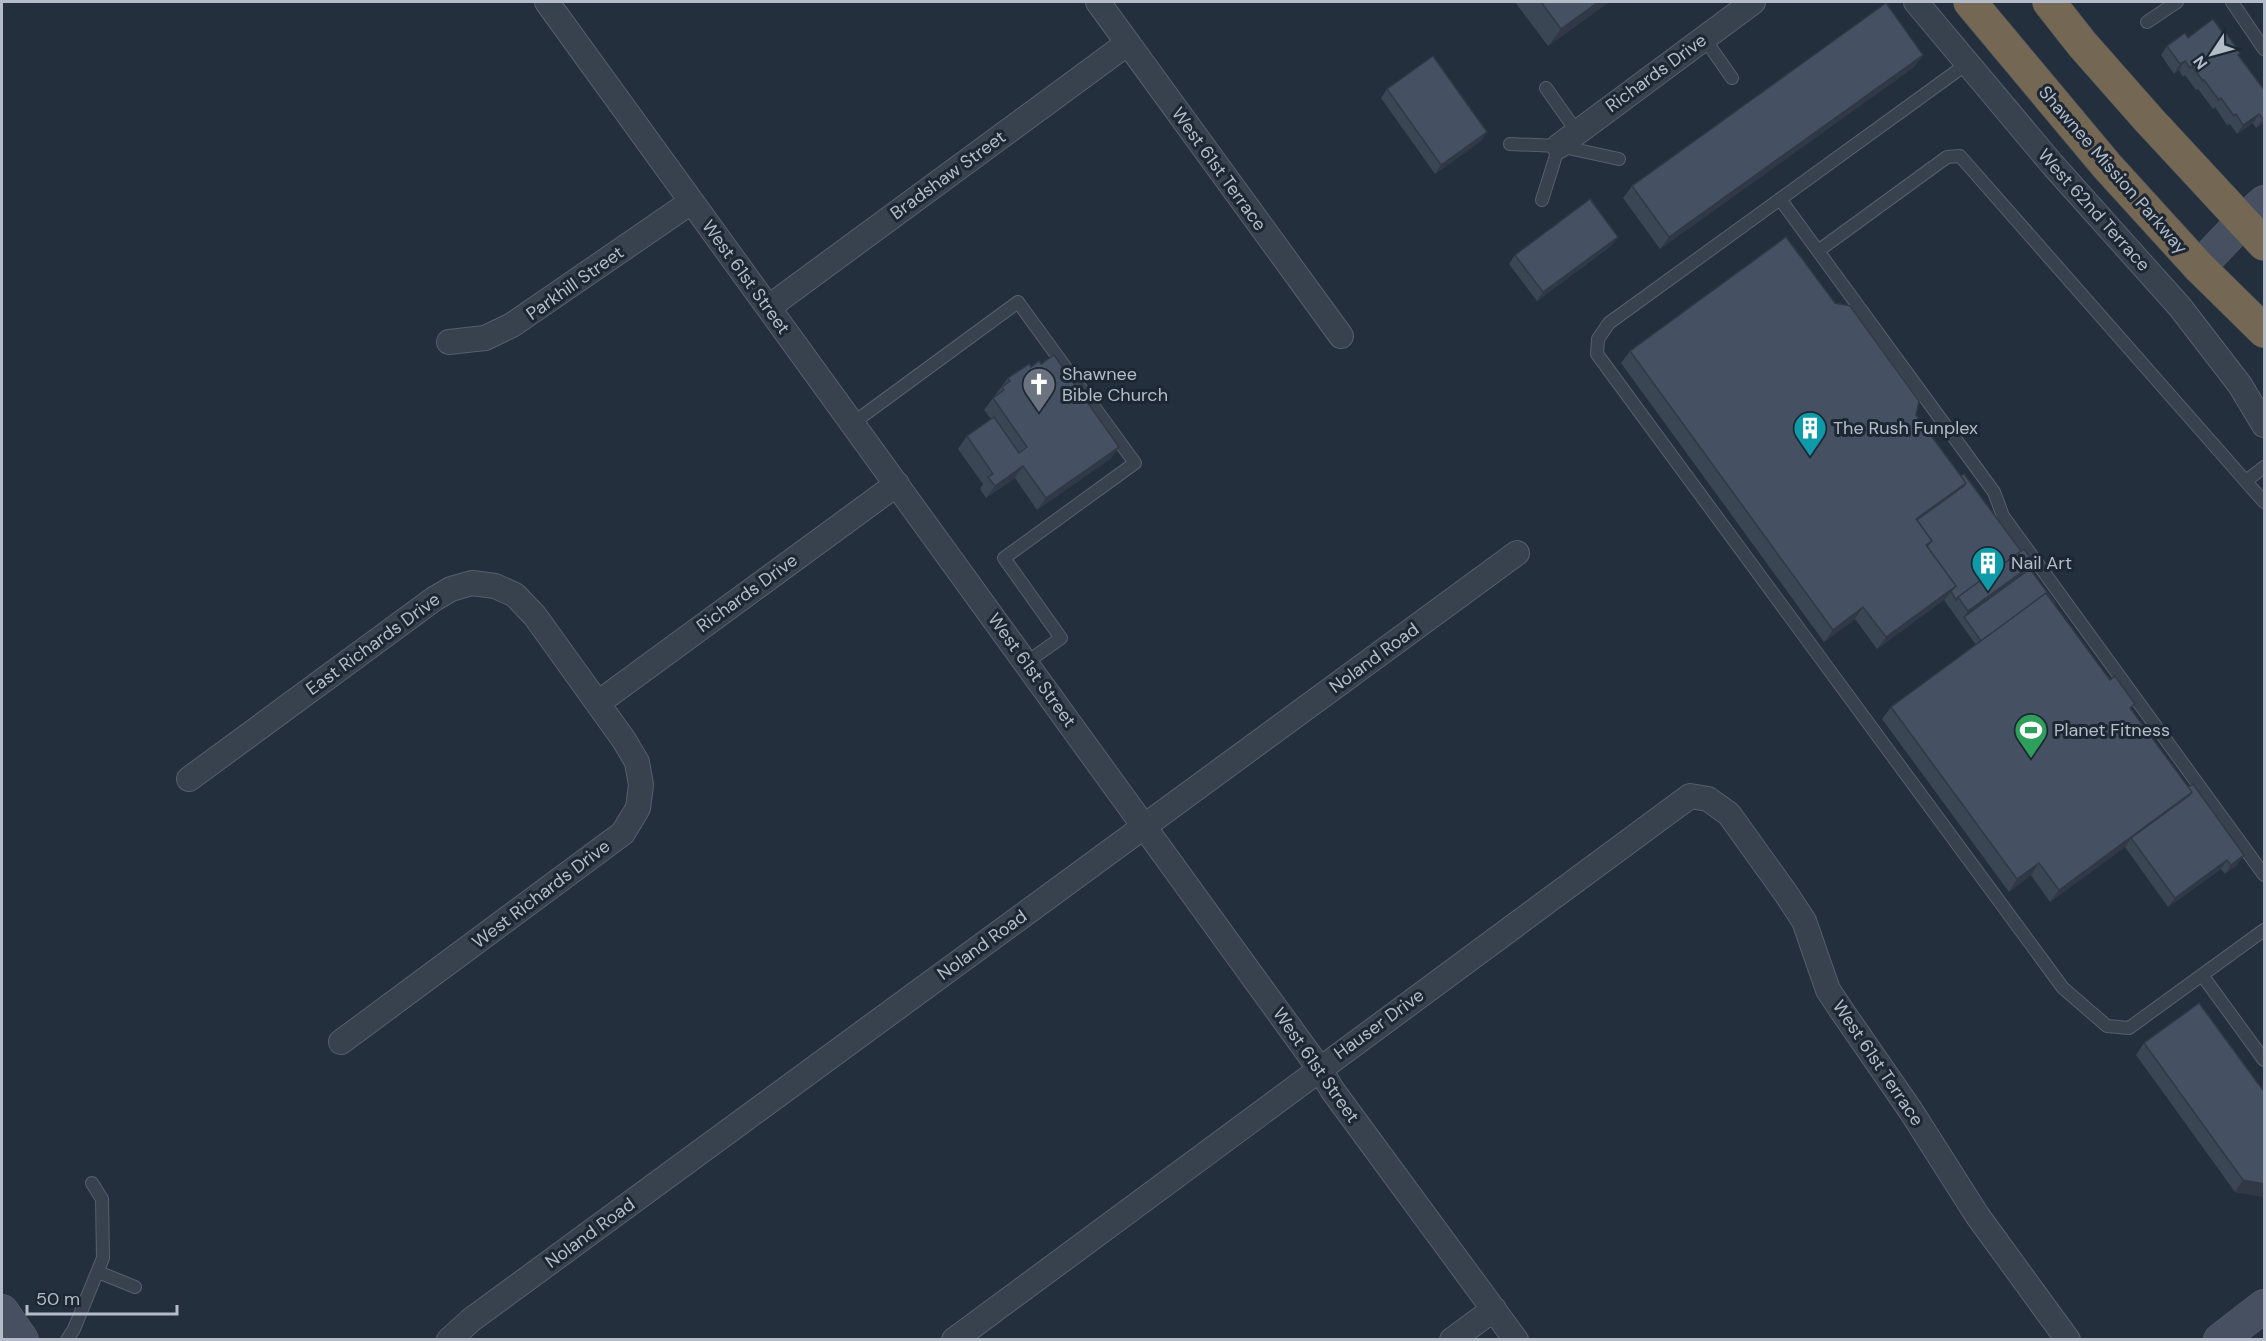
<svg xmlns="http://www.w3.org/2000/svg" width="2266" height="1341" viewBox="0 0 2266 1341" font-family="'DM Sans',sans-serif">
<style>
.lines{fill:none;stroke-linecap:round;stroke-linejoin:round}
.lane-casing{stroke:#565f6c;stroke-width:14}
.street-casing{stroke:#565f6c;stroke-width:26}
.secondary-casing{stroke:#565f6c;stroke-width:34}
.highway-casing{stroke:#434c59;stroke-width:34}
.lane{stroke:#38414e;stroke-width:12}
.street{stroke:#38414e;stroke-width:24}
.secondary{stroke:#465061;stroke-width:33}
.highway{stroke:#746855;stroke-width:33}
.wall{fill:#3b4654}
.shaded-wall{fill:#303945}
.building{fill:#455162;stroke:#303945;stroke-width:1.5}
.labels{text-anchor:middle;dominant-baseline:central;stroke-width:6;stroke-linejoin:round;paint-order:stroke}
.street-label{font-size:18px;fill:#b4bcc9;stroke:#1d2633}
.poi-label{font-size:18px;fill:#b4bcc9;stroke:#1d2633;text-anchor:start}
</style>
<rect width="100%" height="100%" fill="#242f3e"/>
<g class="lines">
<defs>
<path id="lane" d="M2232 2 2264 49
M2147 22 2177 2
M1704 38 1732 78
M1968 63 1609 323 1598 339 1597 354 2063 988 2107 1026 2129 1028 2264 930
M1546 88 1577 132
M1510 144 1559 146 1619 159
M1780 199 1994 492 2003 516 2264 875
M1542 200 1559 146
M1818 251 1947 157 1960 156 2264 502
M853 423 1018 302 1135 463 1004 558 1061 638 1027 662
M2246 481 2264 467
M2202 975 2264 1060
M98 1272 135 1287
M67 1340 74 1329 103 1258 102 1199 92 1183"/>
<path id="street" d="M547 2 1319 1068 1333 1091 1516 1340
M1098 2 1341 336
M1916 2 2052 164 2180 307 2240 385 2264 425
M1559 146 1753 2
M769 307 1128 43
M449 342 485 338 512 325 691 202
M598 703 897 484
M189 779 434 599 451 589 472 583 495 586 515 595 535 616 624 740 637 762 641 785 638 808 623 833 341 1042
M449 1340 471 1320 1517 553
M954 1340 1690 796 1708 799 1729 814 1787 895 1804 921 1828 990 1842 1011 1911 1111 1977 1215 2068 1340
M1452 1340 1494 1309"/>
<path id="secondary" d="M2199 267 2242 222 2264 202
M2 1311 22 1340
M2220 1340 2264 1306"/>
<path id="highway" d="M1970 2 2107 166 2199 267 2264 331
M2049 2 2082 44 2149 120 2264 244"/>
</defs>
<use href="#lane" class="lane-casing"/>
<use href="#street" class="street-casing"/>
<use href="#secondary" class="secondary-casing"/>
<use href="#highway" class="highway-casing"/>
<use href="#lane" class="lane"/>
<use href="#street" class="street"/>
<use href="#secondary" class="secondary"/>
<use href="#highway" class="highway"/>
</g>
<path class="wall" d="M1515 2H1609L1548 46Z
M2222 32 2240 53 2238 56 2265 91V122L2256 128 2253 123 2237 134 2230 124 2227 125 2215 107 2213 109 2198 89 2196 90 2185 75 2183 77 2179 70 2174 74 2161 55 2167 46 2188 38Z
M1923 55 1914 67 1660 249 1623 198 1632 186Z
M1387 89 1481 141 1435 174 1381 98Z
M1611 246 1537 301 1509 264 1515 255Z
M1630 351 1916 415 1961 476 2021 551 2034 563 2030 569 2054 604 2188 787 2244 855 2237 865 2225 874 2221 869 2168 907 2125 847 2050 902 2031 875 2009 892 1882 719 1891 707 1976 645 1944 600 1877 649 1855 619 1824 642 1621 363Z
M1031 367 1119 447 1110 459 1037 510 1015 478 986 498 980 489 983 484 958 449 967 436 991 419 984 410 1008 378Z
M2144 1043 2265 1093V1197L2235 1192 2136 1055Z"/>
<path class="shaded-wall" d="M1598 2H1609L1548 46 1561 29Z
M1923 55 1914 67 1660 249 1669 237Z
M2185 61 2179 70 2174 74 2180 64Z
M2259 114 2253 123 2237 134 2243 125Z
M2265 117V122L2256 128 2263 119Z
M1487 132 1481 141 1435 174 1441 165Z
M1618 237 1611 246 1537 301 1543 292Z
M1119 447 1110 459 1037 510 1046 498Z
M1023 466 1015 478 986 498 995 486Z
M1966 483 1957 495 1916 525V519Z
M2034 563 2025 575 1964 617 1968 611Z
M1956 586 1944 600 1877 649 1886 637Z
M1863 607 1855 619 1824 642 1833 630Z
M2192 792 2183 804 2131 838 2125 847 2050 902 2059 890Z
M2244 855 2237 865 2225 874 2231 865Z
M2227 860 2221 869 2168 907 2175 898Z
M2039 863 2031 875 2009 892 2017 879Z
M2243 1180 2265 1184V1197L2235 1192Z"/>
<path class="building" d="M1541 2H1598L1561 29Z
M1886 3 1923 55 1669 237 1632 186Z
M2213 19 2222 32 2224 30 2240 53 2238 55 2265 91V117L2263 119 2259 114 2243 125 2236 114 2234 116 2221 98 2219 100 2204 80 2203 81 2192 66 2190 68 2185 61 2180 64 2167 46 2185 33 2188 38Z
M1433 56 1487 132 1441 165 1387 89Z
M1590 199 1618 237 1543 292 1515 255Z
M1786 237 1835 303 1850 306 1919 401 1916 415 1966 483 1916 519 1932 541 1926 545 1956 586 1886 637 1863 607 1833 630 1630 351Z
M1054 355 1119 447 1046 498 1023 466 995 486 988 477 993 474 967 436 994 417 1019 453 1027 447 993 398 1004 390 1002 387 1010 381 1008 378 1029 364 1031 367 1039 361 1041 364Z
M1964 474 2021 551 1958 597 1956 600 1951 591 1956 586 1927 546 1932 541 1917 520 1964 486 1966 483 1961 476Z
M2024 549 2034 563 1968 611 1958 597Z
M2030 569 2055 603 2054 604 2046 593 1981 641 1964 617Z
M2046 593 2110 680 2115 676 2135 704 2130 708 2192 792 2059 890 2039 863 2017 879 1891 707Z
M2193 784 2244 855 2231 865 2227 860 2175 898 2131 838 2190 795 2192 792 2188 787Z
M2199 1003 2265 1093V1184L2243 1180 2144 1043Z"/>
<defs>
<symbol id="church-pin" viewBox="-11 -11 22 30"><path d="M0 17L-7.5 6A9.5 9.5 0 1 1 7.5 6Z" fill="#6b7280" stroke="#1d2633"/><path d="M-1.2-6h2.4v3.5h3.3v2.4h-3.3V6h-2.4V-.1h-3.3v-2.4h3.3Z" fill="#fff"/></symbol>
<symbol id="building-pin" viewBox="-11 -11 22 30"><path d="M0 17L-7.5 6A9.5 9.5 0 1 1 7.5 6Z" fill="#0f9aa8" stroke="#1d2633"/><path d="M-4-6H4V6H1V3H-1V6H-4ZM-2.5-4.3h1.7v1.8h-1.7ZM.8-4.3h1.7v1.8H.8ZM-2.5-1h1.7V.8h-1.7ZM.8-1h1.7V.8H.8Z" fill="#fff"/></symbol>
<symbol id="stadium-pin" viewBox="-11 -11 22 30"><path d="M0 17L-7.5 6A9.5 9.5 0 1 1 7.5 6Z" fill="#2e9e5b" stroke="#1d2633"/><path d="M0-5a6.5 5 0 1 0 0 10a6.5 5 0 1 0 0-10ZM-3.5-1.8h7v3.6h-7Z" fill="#fff"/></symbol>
</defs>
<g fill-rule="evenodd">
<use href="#church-pin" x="1020" y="365" width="38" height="52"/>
<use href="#building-pin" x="1791" y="409" width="38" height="52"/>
<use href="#building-pin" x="1969" y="544" width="38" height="52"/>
<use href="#stadium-pin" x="2012" y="711" width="38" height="52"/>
</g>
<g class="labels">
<g class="street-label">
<text transform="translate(1656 73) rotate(-36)">Richards Drive</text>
<text transform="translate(1219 169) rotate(54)">West 61st Terrace</text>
<text transform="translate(2113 170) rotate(49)">Shawnee Mission Parkway</text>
<text transform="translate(948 175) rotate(-36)">Bradshaw Street</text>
<text transform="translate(2094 210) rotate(48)">West 62nd Terrace</text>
<text transform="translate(746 277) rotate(54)">West 61st Street</text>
<text transform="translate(575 283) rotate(-35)">Parkhill Street</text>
<text transform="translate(747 593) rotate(-36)">Richards Drive</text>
<text transform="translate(373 644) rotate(-36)">East Richards Drive</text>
<text transform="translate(1374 658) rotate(-36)">Noland Road</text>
<text transform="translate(1032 670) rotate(54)">West 61st Street</text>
<text transform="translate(541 894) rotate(-37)">West Richards Drive</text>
<text transform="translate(982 945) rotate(-36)">Noland Road</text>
<text transform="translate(1379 1024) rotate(-36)">Hauser Drive</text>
<text transform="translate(1878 1063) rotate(56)">West 61st Terrace</text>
<text transform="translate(1316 1065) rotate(55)">West 61st Street</text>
<text transform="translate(590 1233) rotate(-36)">Noland Road</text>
</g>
<g class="poi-label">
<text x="1062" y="374">Shawnee<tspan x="1062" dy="21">Bible Church</tspan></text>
<text x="1833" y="428">The Rush Funplex</text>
<text x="2011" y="563">Nail Art</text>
<text x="2054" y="730">Planet Fitness</text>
</g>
</g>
<rect width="2266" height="1341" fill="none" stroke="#b4bcc9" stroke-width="6"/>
<g transform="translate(2212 54) rotate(234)" stroke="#1d2633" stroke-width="4.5" paint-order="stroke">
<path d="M0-4.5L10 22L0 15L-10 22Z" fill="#b4bcc9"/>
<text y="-9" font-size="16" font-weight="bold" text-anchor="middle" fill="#b4bcc9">N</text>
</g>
<path d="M27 1305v9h150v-9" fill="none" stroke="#b4bcc9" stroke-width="3"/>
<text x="36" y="1305" font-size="18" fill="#b4bcc9" stroke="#1d2633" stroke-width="4.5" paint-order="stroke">50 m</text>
</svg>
